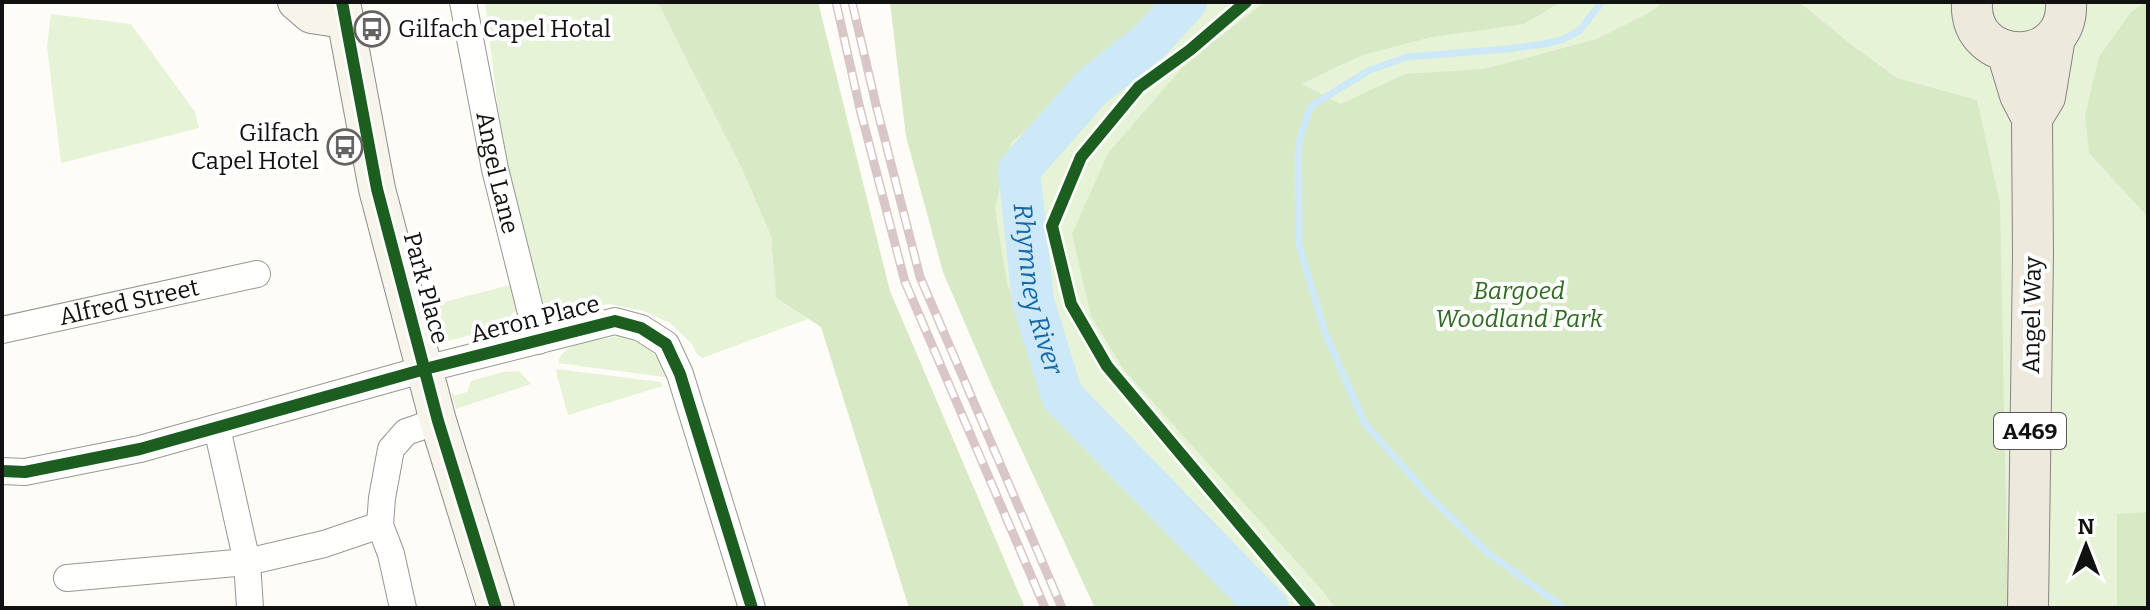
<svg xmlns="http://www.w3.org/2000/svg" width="2150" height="610" viewBox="0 0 2150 610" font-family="Bitter,serif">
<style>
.green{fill:#e7f3d7}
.forest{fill:#d8eac5}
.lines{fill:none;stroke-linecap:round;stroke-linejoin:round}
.stream{stroke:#cde8f7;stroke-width:7}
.river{stroke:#cde8f7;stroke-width:42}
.street-casing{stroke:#979795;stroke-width:28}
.secondary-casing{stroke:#8e8d8b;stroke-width:38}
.primary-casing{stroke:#858482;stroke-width:42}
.street{stroke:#fffffe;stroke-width:26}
.secondary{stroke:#f6f4eb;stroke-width:36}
.primary{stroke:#ede9dc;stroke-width:40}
.rail-casing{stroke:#d9c6c7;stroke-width:9}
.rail{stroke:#fff;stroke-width:6;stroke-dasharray:18;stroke-linecap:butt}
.cycleway-casing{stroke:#fff;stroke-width:17}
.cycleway{stroke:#1b5e20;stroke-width:12}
.labels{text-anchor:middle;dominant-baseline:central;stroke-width:8;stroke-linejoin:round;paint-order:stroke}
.shield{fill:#fff;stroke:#585858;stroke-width:2}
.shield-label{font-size:22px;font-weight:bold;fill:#111}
.poi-label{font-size:24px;fill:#111;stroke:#fff;text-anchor:start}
.street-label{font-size:24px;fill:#111;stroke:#fff}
.park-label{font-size:24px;font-style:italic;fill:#2f6b1f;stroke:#fff}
.water-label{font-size:26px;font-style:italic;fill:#1768a6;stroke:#fff}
</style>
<rect width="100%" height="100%" fill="#fdfcf7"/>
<path class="green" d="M485 2H647L659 5 741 167 771 236 776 298 808 319 702 358 697 354 692 344 670 323 644 311 609 304 556 312 545 306 531 276 505 166Z
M890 2H2148V608H1095L992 386 943 272 906 136Z
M51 14 131 24 195 112 199 128 61 163 47 46Z
M514 284 520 311 513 312 503 327 447 341 438 340 428 306Z
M618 336C647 344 653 350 671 375L664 377 558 363C563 340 597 341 618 336Z
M557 369 660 382 663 386 568 415 556 372Z
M519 371 531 384 456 409 451 392 455 396 467 392 471 381 502 372Z"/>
<path class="forest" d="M647 2H818L890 291 1025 608H909L821 327 776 298 771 236 741 167 659 5Z
M890 2H1171L1011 143 995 208 1007 284 1056 403 1252 608H1095L992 386 943 272 906 136Z
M1265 2H1561L1524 24 1432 37 1362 55 1302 84 1341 104 1405 74 1484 69 1597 39 1649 13 1664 2H1799L1853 46 1897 78 1977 100 2000 203 2008 608H1335L1323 591 1124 370 1091 316 1072 234 1108 153 1188 61Z
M2146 2H2148V217L2089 153 2085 116 2099 57 2131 12Z
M2148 512V608H2117V514Z"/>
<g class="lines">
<path class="stream" d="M1564 608 1488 553 1431 498 1365 424 1325 333 1299 245 1298 153 1301 134 1311 106 1370 70 1407 57 1507 49 1544 44 1561 40 1579 31 1602 2"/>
<path class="river" id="s1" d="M1186 2 1150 41 1092 87 1019 170 1033 301 1062 396 1268 608"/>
<defs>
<g id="street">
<path id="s2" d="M463 2 495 169 538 341"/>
<path id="s3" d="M2 330 257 274"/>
<path d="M217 428 247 562 250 608"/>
<path d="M2 471 25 472 140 449 425 369 615 321 641 328 666 344 680 374 752 608"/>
<path d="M67 578 247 562 324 544 380 525"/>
<path d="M403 608 391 554 380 525 382 498 391 449 406 432 438 421"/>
</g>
<path id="secondary" d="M296 2 311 15 344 20
M342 2 377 189 438 421 496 608"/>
<path id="primary" d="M1972 2C1968 69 2070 69 2066 2
M2007 52 2020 95 2032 118 2033 255 2028 608
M2032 118 2045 97 2055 37"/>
</defs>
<use href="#street" class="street-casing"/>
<use href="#secondary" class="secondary-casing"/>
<use href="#primary" class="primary-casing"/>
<use href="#street" class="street"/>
<use href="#secondary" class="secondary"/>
<use href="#primary" class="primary"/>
<defs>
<path id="rail" d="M836 2 860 109 905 282 1045 608
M852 2 876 105 920 277 1062 608"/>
</defs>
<use href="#rail" class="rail-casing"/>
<use href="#rail" class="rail"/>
<defs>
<path id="cycleway" d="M342 2 377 189 438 421 496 608
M1246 2 1190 50 1139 87 1081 157 1052 226 1071 304 1107 366 1310 608
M2 471 25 472 140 449 425 369 615 321 641 328 666 344 680 374 752 608"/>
</defs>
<use href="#cycleway" class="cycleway-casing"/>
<use href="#cycleway" class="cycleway"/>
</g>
<defs>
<symbol id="bus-ring" viewBox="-11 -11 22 22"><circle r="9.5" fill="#fff" stroke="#646362" stroke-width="1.5"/><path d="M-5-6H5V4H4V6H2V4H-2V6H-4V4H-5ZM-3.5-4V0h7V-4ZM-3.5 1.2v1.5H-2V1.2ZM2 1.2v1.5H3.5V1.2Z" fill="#646362"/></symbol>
</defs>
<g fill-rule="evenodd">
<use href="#bus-ring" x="352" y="9" width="40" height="40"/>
<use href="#bus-ring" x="325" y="127" width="40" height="40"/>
</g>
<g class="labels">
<rect class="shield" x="1994" y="413" width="72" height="36" rx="6"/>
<g class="shield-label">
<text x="2030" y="431">A469</text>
</g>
<g class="poi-label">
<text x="398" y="29">Gilfach Capel Hotal</text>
<text x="319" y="133" text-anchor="end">Gilfach<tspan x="319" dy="28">Capel Hotel</tspan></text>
</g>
<g class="street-label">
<text stroke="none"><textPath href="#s2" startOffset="174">Angel Lane</textPath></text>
<text transform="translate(426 288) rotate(75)">Park Place</text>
<text stroke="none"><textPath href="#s3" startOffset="130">Alfred Street</textPath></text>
<text transform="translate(2032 315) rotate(-89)">Angel Way</text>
<text transform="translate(535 319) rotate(-14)">Aeron Place</text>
</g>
<g class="park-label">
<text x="1519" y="291">Bargoed<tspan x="1519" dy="28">Woodland Park</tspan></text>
</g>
<g class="water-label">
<text stroke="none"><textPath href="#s1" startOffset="358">Rhymney River</textPath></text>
</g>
</g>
<rect width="2150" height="610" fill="none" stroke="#111111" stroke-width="8"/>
<g transform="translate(2086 546)" stroke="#ffffff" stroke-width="6" paint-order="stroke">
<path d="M0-6L14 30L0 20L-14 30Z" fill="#111111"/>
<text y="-12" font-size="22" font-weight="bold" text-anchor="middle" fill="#111111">N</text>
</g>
</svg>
